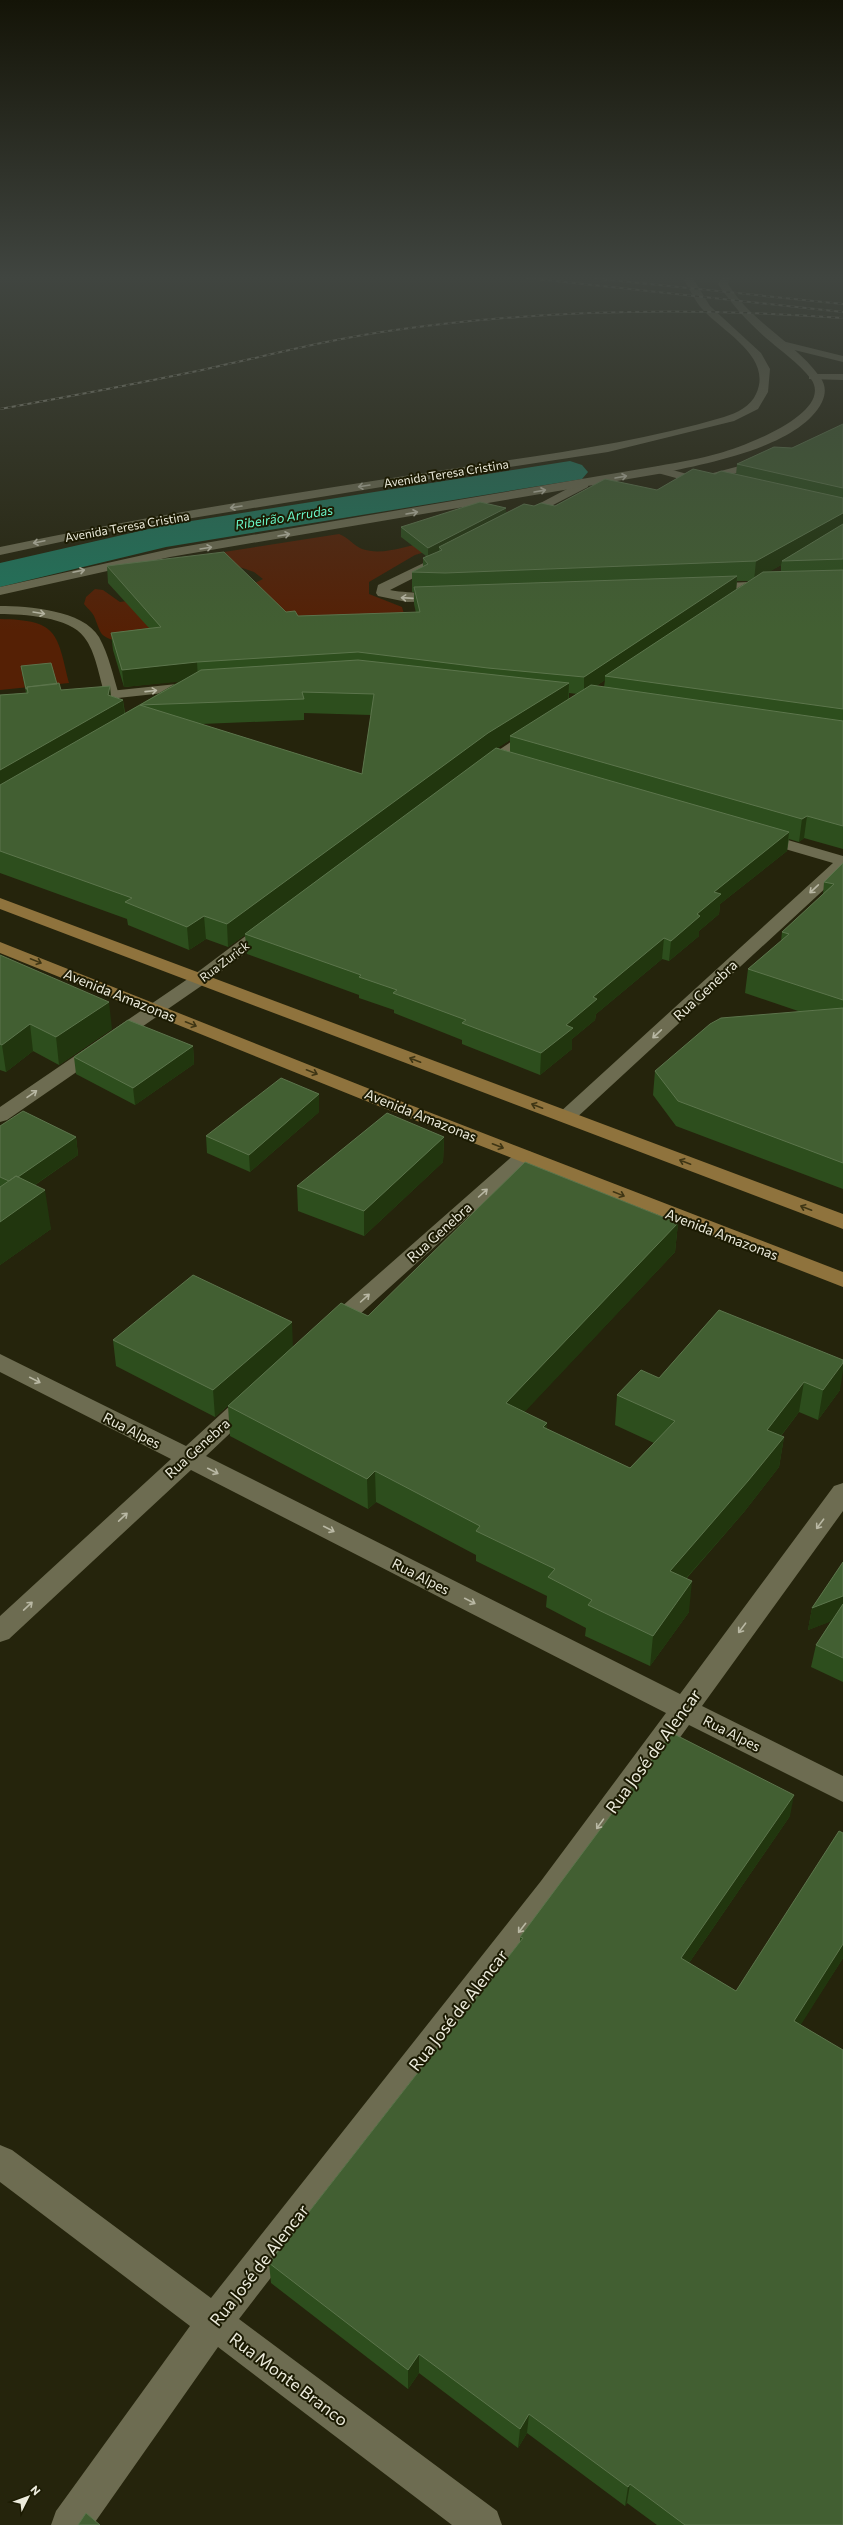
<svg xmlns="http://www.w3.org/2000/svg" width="843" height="2525" viewBox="0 0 843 2525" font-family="Commissioner,sans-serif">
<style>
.green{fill:#552005}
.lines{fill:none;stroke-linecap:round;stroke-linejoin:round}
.river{fill:#21745b;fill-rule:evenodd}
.minor{fill:#6d6c51;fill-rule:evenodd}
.tertiary{fill:#6d6c51;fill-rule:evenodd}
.secondary{fill:#6d6c51;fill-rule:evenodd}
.primary{fill:#8f733d;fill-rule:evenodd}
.rail-casing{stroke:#969582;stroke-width:2}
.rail{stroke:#1c1b03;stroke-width:1.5;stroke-dasharray:4;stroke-linecap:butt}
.wall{fill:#2d4e1d;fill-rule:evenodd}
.shaded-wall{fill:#21360e}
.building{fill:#425f32;stroke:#5c754c;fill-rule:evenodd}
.oneway{stroke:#b9b8a4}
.oneway2{stroke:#3e3514}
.labels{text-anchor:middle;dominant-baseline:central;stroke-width:4;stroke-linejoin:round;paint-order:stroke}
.far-street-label{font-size:12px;fill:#ecebdc;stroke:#1c1b03}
.far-water-label{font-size:13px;font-style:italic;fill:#69f7c9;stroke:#1c1b03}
.street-label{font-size:14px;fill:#ecebdc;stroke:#1c1b03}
.near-street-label{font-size:17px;fill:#ecebdc;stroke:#1c1b03}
</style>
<rect width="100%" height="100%" fill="#25240c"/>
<path class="green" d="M339 534C348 537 354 546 362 549 382 556 407 546 426 542L425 552 415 555 369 582V594L402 607 404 614 118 641C99 637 101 633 94 616 92 612 87 608 84 604L86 597 95 589 103 590 120 602 255 583 263 579 254 572 205 555Z
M0 619C57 620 57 632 69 683L0 690Z"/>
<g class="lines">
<path class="river" d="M570 461 582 465 588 472 582 479 166 547 0 587V563L166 525Z"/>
<path class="minor" d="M778 340 843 356V362L774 345V341Z
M813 374H843V380L809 379V375Z
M766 459 772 462 770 464 711 480 715 483 709 487 654 472 652 470 658 466 698 477Z
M584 480 588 481V487L522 521 518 522 512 518Z
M438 556 444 560 443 563 390 590C400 593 447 593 451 598L449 601 407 602 378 596 376 593 378 585Z
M771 581 778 585 776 588 706 592 699 588 706 584Z
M0 606C28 606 83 610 99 637 109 655 113 676 119 695L117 698 112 699 105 695C99 677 96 652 84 637 70 617 23 614 0 614Z
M535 727 543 732 540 735 486 771 480 773 472 768 530 729Z
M760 832 843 856V872L573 1121H559L556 1117 559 1113 833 863 754 840 752 837 754 834Z
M269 922 275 923 278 927 275 931 207 982 7 1120 0 1122V1107L195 974 263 923Z
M524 1150 531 1152 534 1156 531 1160 339 1333 331 1335 323 1333 320 1328 323 1323 517 1152Z
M0 1354 186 1446 244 1393 252 1391 260 1393 264 1399 260 1405 206 1456 680 1694 834 1486 843 1483V1511L702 1706 843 1776V1802L689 1725 563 1899 239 2319 497 2511 502 2525H452L218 2347 93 2525H51L56 2511 190 2326 0 2182V2145L12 2150 211 2298 541 1881 666 1713 191 1470 9 1639 0 1642V1616L171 1459 0 1372Z"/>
<path class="tertiary" d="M196 682 201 683 203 686 201 689 81 702 74 698 81 694Z"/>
<path class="secondary" d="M686 278H695L694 280 710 306 761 353 770 369 768 392 758 409 734 421 608 452 424 480 107 532 0 555V547C140 517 282 495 424 473 524 457 626 446 724 417 737 413 751 406 756 394 773 358 725 333 704 311 696 303 690 290 684 280Z
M722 278H730L728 284C753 324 795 342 820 377 826 385 826 393 822 402 799 448 703 464 658 474L170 557 0 595V587L170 549 658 466C679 462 700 459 720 453 742 447 835 413 811 379 799 363 781 351 766 338 748 322 732 305 718 284Z"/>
<path class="primary" d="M0 898 843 1214V1229L0 909Z
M0 942 395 1099 843 1272V1287L381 1107 0 953Z"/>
<defs>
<path id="rail" d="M528 278 843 312
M591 278 843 304
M0 409C67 397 135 384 202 370 266 356 330 339 395 330 544 309 693 307 843 318"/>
</defs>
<use href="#rail" class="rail-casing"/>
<use href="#rail" class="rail"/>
</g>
<path class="wall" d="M843 424V849L804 838 799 842 789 839 787 851 720 904 719 914 699 931V936L669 961 662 959 596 1014 595 1020 572 1039V1049L540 1075 462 1044V1040L394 1013V1010L359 998V995L247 954 245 935 228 947 206 939 189 950 128 925 127 919 0 873V695L26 693 22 673 21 666 57 684 61 690 111 696 123 700 125 713 180 681 124 687 113 650 111 633 149 628 108 583 107 566 286 612 298 616 416 613 414 604V592H412V572L423 567V558L426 556 401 537V527L506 513 534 506H555L657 490 715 474 736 475 737 464 792 448ZM781 565V571L769 572 770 571ZM737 581H749L736 589ZM605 680 604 687 596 686ZM569 693 578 694 569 699ZM304 713 371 715 362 774 201 724 304 720ZM510 740V752L497 748Z
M843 863V1189L676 1126 653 1095 655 1071 801 1012 745 993 748 969 781 941 782 932 823 895 824 882Z
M0 955 112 1029 59 1065 33 1051 6 1072 0 1070Z
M193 1046 194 1064 135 1105 76 1074 74 1057Z
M319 1112 250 1172 207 1153 206 1136Z
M0 1126 76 1137 78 1155 35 1185 51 1229 0 1265Z
M444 1137 443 1162 364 1236 298 1211 297 1186Z
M678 1223 675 1252 524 1412 547 1429 630 1468 654 1443 615 1425 617 1395 659 1378 719 1310 840 1390 818 1420 799 1412 781 1436 784 1437 779 1467 744 1512 686 1579 689 1612 650 1666 585 1636 586 1628 546 1607 547 1596 476 1561V1555L376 1502 368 1509 230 1436 228 1406 246 1390 215 1417 116 1366 113 1340 293 1347 368 1316Z
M843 1562V1682L811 1667 816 1645 831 1621 808 1630 812 1608Z
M790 1816 689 1963 736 1991 843 1833V1958L800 2025 843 2525H657L627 2503 625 2506 527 2433 518 2448 419 2373 408 2389 271 2283 269 2263 520 1942V1937Z"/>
<path class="shaded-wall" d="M506 508V518L442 550 439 547V552L428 558V548Z
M843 513V531L782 561 781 565 754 581 756 561Z
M737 576 736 593 605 676V680L584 694V677Z
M197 662 198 680 124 687 122 670Z
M569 683 568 704 510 736V740L487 755 245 934V935L228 947 227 924 488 733Z
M110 686 112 707 123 700 125 721 0 793V770L108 695Z
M807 816 804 838 799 842 802 819Z
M789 832 787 851 720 904 719 914 699 931V936L669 961 671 941 697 914 714 892Z
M204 916 206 939 189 950 187 927Z
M664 938 662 959 596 1014 595 1020 572 1039V1049L540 1075 541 1053 566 1025 593 997Z
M109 1002 112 1029 59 1065 56 1037Z
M30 1024 33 1051 6 1072 2 1045Z
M193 1046 194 1064 135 1105 133 1088Z
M319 1094V1112L250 1172 249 1155Z
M76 1137 78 1155 14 1199 11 1181Z
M444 1137 443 1162 364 1236V1211Z
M45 1190 51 1229 0 1265V1222Z
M678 1223 675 1252 505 1433 506 1403Z
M292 1322 293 1348 215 1417 213 1390Z
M843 1363V1371L840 1390 818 1420 823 1390Z
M804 1382 799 1412 762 1460 767 1430Z
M547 1423 546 1453 543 1427Z
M784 1437 779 1467 744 1512 666 1601 670 1571Z
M375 1471 376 1502 368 1509 367 1479Z
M692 1581 689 1612 650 1666 653 1636Z
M843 1596V1617L808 1630 812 1608Z
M794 1795 790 1816 678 1979 681 1958Z
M843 1944V1958L790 2042 794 2021Z
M419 2354V2373L408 2389V2370Z
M529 2414 527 2433 518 2448 520 2429Z
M630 2484 627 2503 625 2506 628 2487Z"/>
<path class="building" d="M843 424V488L737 464 774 447 792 448Z
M693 469 715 474 721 471 843 498V513L756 561 445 573 412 572 428 564 423 558 442 550 439 547 524 504 534 506 541 503 555 506 605 479 657 490Z
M480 502 506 508 428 548 401 527Z
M843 524V559L782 561Z
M224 552 286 612 295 611 298 616 420 612 414 587 737 576 584 677 488 668 358 652 197 662 122 670 111 633 161 627 107 566Z
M843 570V709L605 676 763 572Z
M358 660 569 683 488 733 227 924 204 916 187 927 125 902 132 898 0 851V785L201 670ZM302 692 374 694 362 774 140 705 304 699Z
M51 663 57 684 27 687V689H26L21 666Z
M59 683 61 690 110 686 108 695 123 700 0 770V695L28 693 27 687Z
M591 685 843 721V826L807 816 802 819 510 736Z
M496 748 789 832 714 892 721 894 697 914 700 916 671 941 664 938 593 997 597 999 566 1025 573 1028 541 1053 462 1023 466 1020 393 993 397 990 359 977 361 975 245 934Z
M843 863V1000L748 969 789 934 782 932 834 884 824 882Z
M0 955 109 1002 56 1037 30 1024 2 1045 0 1044Z
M843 1008V1163L678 1101 655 1071 710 1024 721 1018Z
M128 1020 193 1046 133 1088 74 1057Z
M281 1078 319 1094 249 1155 206 1136Z
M23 1111 76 1137 18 1177 16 1176 9 1181 0 1177V1126Z
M387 1113 444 1137 364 1211 297 1186Z
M525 1162 678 1223 506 1403 547 1423 543 1427 630 1468 675 1421 617 1395 641 1370 659 1378 719 1310 843 1360V1363L823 1390 804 1382 767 1430 784 1437 748 1481 670 1571 692 1581 653 1636 588 1605 592 1600 548 1577 555 1569 476 1531 480 1526 375 1471 367 1479 228 1406 341 1303 368 1316Z
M16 1176 45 1190 0 1222V1187Z
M193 1275 292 1322 213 1390 113 1340Z
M843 1562V1596L812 1608Z
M843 1604V1658L816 1645Z
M672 1733 794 1795 681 1958 736 1991 839 1831 843 1833V1944L794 2021 843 2050V2525H685L630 2484 628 2487 529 2414 520 2429 419 2354 408 2370 269 2263 523 1938 520 1937Z
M86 2513 100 2525H78Z"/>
<defs><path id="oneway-shaft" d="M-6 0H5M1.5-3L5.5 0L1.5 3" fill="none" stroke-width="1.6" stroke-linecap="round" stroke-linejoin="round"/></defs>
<g class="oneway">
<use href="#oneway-shaft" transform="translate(621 477) rotate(-10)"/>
<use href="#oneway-shaft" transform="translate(364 486) rotate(171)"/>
<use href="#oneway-shaft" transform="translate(540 491) rotate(-10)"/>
<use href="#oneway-shaft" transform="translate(236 507) rotate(171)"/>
<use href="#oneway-shaft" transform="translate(412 513) rotate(-10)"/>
<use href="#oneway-shaft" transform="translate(284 535) rotate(-10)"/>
<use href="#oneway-shaft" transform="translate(39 542) rotate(168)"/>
<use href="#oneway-shaft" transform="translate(206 548) rotate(-9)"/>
<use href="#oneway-shaft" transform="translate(79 571) rotate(-12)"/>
<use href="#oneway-shaft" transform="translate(407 598) rotate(-176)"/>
<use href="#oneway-shaft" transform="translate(39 613) rotate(9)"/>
<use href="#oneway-shaft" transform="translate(151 691) rotate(-6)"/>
<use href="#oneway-shaft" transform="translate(814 889) rotate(137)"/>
<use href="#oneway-shaft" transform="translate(657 1034) rotate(137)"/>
<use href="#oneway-shaft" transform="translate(32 1094) rotate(-35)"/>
<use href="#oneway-shaft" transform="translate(483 1193) rotate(-42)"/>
<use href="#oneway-shaft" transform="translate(365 1298) rotate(-42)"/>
<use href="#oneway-shaft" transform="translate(35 1380) rotate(27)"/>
<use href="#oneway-shaft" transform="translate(213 1471) rotate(27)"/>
<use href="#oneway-shaft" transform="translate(123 1517) rotate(-43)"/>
<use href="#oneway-shaft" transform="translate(820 1524) rotate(127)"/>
<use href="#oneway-shaft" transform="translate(329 1529) rotate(27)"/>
<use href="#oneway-shaft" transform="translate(470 1601) rotate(27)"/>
<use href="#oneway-shaft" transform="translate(28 1606) rotate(-43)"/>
<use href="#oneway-shaft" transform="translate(742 1628) rotate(127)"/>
<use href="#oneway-shaft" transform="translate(600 1824) rotate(126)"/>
<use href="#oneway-shaft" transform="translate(522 1928) rotate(128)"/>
</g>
<g class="oneway2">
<use href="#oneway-shaft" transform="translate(36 961) rotate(22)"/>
<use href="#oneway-shaft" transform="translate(191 1024) rotate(22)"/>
<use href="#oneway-shaft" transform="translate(415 1060) rotate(-159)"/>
<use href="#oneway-shaft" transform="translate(312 1072) rotate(22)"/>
<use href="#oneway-shaft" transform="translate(537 1106) rotate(-159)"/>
<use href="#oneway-shaft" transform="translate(498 1146) rotate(21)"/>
<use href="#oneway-shaft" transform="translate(685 1162) rotate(-159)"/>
<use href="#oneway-shaft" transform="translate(619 1194) rotate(22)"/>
<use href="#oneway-shaft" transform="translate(806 1208) rotate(-159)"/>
</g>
<linearGradient id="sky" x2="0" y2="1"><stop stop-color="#141407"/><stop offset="0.44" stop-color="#404540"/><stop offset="1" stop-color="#404540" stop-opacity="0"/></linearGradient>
<rect width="843" height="631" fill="url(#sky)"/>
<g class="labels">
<g class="far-street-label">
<text transform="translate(446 473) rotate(-9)">Avenida Teresa Cristina</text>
<text transform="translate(127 526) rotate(-10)">Avenida Teresa Cristina</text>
<text transform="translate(224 961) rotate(-37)">Rua Zurick</text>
</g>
<g class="far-water-label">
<text transform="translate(284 517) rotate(-9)">Ribeirão Arrudas</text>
</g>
<g class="street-label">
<text transform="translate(705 990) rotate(-43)">Rua Genebra</text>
<text transform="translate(120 995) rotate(22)">Avenida Amazonas</text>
<text transform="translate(421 1115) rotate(22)">Avenida Amazonas</text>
<text transform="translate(439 1232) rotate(-42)">Rua Genebra</text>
<text transform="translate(722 1234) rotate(21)">Avenida Amazonas</text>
<text transform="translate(132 1430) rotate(27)">Rua Alpes</text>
<text transform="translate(197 1448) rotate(-42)">Rua Genebra</text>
<text transform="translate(421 1576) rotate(27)">Rua Alpes</text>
<text transform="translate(732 1733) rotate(27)">Rua Alpes</text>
</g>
<g class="near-street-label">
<text transform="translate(653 1751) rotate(-54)">Rua José de Alencar</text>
<text transform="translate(458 2010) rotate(-52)">Rua José de Alencar</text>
<text transform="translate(259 2265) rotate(-52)">Rua José de Alencar</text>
<text transform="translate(289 2379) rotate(37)">Rua Monte Branco</text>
</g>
</g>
<g transform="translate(28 2497) rotate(48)" stroke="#1c1b03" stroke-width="3" paint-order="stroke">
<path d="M0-3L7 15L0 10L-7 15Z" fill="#ecebdc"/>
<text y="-6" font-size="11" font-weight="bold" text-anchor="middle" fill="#ecebdc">N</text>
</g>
</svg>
